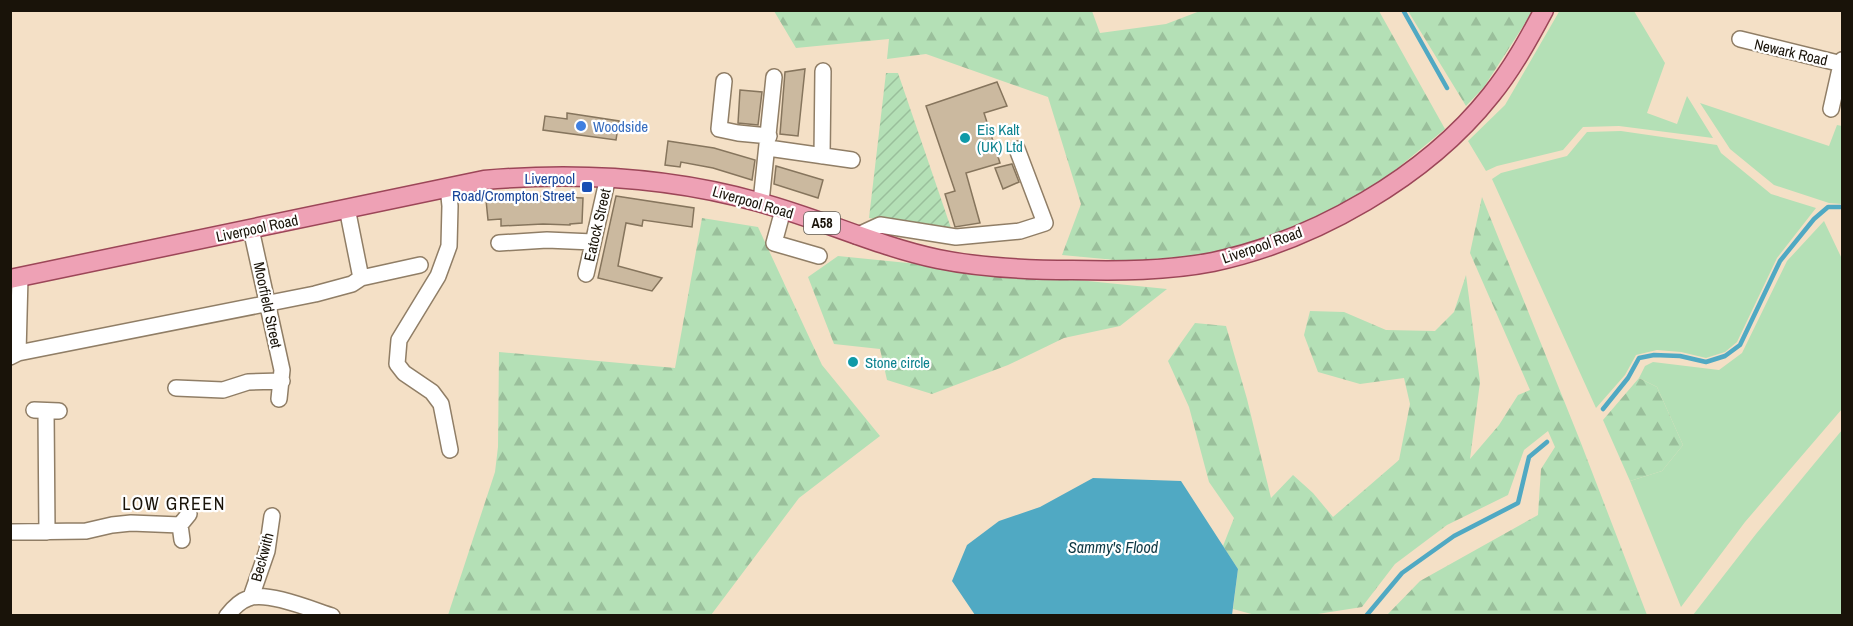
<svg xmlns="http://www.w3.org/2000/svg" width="1853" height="626" viewBox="0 0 1853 626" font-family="'Archivo Narrow',sans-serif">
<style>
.grass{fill:#b4e0b6}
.forest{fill:url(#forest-firs)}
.garden{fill:url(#garden-furrows)}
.water{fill:#50a9c3}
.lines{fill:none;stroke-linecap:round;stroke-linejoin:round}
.stream{stroke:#50a9c3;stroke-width:4.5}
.building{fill:#cbb99f;stroke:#86755d;stroke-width:1.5}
.minor-casing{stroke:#907e66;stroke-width:18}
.major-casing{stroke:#9c4658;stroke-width:21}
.minor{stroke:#fff;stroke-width:15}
.major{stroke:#eea1b5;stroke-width:18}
.shop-dot{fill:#3f7fe0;stroke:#fff;stroke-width:2}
.culture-dot{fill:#0f9aa8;stroke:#fff;stroke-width:2}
.transit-dot{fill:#1a4fb4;stroke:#fff;stroke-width:2}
.labels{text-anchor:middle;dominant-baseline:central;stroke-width:4.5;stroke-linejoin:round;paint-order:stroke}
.shield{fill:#fff;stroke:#5e5a53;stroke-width:1.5}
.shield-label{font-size:14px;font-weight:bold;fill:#191309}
.street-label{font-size:15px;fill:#191309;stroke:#fff}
.shop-label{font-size:15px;fill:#366cbe;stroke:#fff;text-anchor:start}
.culture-label{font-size:15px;fill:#0d838f;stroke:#fff;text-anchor:start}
.transit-label{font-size:15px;fill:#164399;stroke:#fff;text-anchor:end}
.water-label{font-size:16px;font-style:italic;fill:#0d3743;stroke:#fff}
.quarter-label{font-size:18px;letter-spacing:1.5px;fill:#191309;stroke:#fff}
</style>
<defs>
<pattern id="forest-firs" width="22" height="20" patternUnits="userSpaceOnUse" patternTransform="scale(1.5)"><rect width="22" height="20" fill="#b4e0b6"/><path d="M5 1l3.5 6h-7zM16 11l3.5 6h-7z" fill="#9abf9b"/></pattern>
<pattern id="garden-furrows" width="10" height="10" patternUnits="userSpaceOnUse" patternTransform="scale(1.5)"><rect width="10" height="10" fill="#b4e0b6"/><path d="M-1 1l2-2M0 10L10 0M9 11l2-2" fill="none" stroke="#9abf9b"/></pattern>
</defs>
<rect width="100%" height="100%" fill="#f4e0c6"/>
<path class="grass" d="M1560 10 1634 11 1665 63 1647 113 1677 124 1687 96 1713 138 1619 126 1583 127 1563 150 1497 166 1486 171 1468 141 1505 105Z
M1700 103 1829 146 1837 125 1842 126V204L1829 203 1774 185 1730 149Z
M1621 131 1717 145 1721 153 1771 194 1816 208 1777 258 1737 342 1725 352 1706 358 1681 352 1657 350 1636 355 1625 375 1596 408 1492 179 1501 173 1567 156 1587 132Z
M1824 221 1842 259V409L1745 522 1681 607 1630 481 1662 471 1683 445 1657 387 1639 378 1645 366 1653 362 1719 370 1742 353 1787 261Z
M1842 430V615H1693L1756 534Z"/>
<path class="forest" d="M774 11H1092L1100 33 1166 24 1200 11H1379L1445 129 1382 181 1313 225 1218 254 1126 261 1062 255 1081 204 1048 97 926 54 887 59 889 39 796 48Z
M1408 11H1533L1484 87 1466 106Z
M1482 197 1579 438 1647 615H1387L1420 581 1538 515 1541 469 1555 447 1548 431 1524 450 1508 495 1447 525 1395 564 1362 607 1305 616 1255 615 1233 609 1238 569 1223 546 1234 518 1209 482 1189 407 1168 361 1195 323 1226 326 1247 399 1271 498 1293 475 1313 493 1333 517 1399 460 1410 404 1404 378 1360 384 1318 372 1304 335 1310 311 1344 312 1386 330 1435 331 1454 312 1466 275 1480 382 1470 459 1499 425 1518 395 1530 390 1470 253Z
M702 218 758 227 822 365 880 436 799 498 711 615H448L495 472 498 447 499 352 675 368Z
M838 256 1167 289 1120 326 1064 338 1008 365 932 394 887 380 880 349 834 344 808 277Z
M1639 378 1657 387 1683 445 1662 471 1630 481 1603 420Z"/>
<path class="garden" d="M886 73H898L952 231 869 218Z"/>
<path class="water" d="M1093 478 1181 481 1238 569 1232 615H975L952 581 967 545 999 521 1040 507Z"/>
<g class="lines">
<path class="stream" d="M1403 10 1447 88
M1603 409 1628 378 1639 358 1654 355 1680 356 1706 362 1725 356 1740 345 1780 261 1814 219 1828 207H1842
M1366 616 1402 573 1454 536 1518 503 1529 457 1547 442"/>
</g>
<path class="building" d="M805 69 798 136 780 134 785 72Z
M997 82 1007 106 984 113 1000 163 966 173 980 223 955 227 945 194 955 191 926 106Z
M740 90 762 92 758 125 738 123Z
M567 113 619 121 616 140 543 130 545 116 567 119Z
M668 141 714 148 755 160 752 180 713 168 681 162 680 167 665 165Z
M1012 164 1019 182 1003 189 995 168Z
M776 166 823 180 818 198 774 184Z
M533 196 583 198 582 223 570 224V225L543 224 501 226V219L488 220 486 200Z
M616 196 694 208 692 227 643 220 642 226 626 223 618 266 662 278 652 291 598 278Z"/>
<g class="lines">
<defs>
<path id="minor" d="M1740 39 1842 64
M724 81 719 129 738 133 769 136
M1831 109 1842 60
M768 148 852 160
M822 156 823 71
M448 187 450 206 449 246 438 276 399 340 397 364 404 373 432 392 441 404 450 450
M761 202 774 77
M347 208 361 278
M783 210 774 243 819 256
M251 229 282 370 279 399
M856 236 880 225 956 237 1020 231 1045 223 1017 149
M499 243 547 240 593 242
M586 274 608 177
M18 353 20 277
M10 357 18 353 315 294 352 284 361 278 420 265
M176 388 223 390 248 382 282 381
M34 410 59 411
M46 411 47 532
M10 532 86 531 112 525 131 523 180 525
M182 540 180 525 189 514
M251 597 267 551 272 516
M227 616C233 608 240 601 249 598 267 591 313 610 332 616"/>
<path id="major" d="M10 279 484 180C577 172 669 177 758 202 819 218 876 246 938 259 982 268 1027 270 1072 270 1119 271 1167 271 1213 262 1315 240 1426 177 1491 95 1512 69 1528 40 1544 10"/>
</defs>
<use href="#minor" class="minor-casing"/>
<use href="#major" class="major-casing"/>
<use href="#minor" class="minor"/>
<use href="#major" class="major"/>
</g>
<circle class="shop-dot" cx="581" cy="126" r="6"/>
<g class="culture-dot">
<circle cx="965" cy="138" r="6"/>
<circle cx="853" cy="362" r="6"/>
</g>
<rect class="transit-dot" x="581" y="181" width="12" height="12" rx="3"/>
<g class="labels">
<rect class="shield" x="804" y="212" width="36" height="22" rx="4.5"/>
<g class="shield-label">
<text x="822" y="223">A58</text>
</g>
<g class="street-label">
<text transform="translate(1791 52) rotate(13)">Newark Road</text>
<text transform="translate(753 202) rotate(16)">Liverpool Road</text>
<text transform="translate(597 225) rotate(-77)">Eatock Street</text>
<text transform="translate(257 228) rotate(-12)">Liverpool Road</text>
<text transform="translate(1262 245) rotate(-19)">Liverpool Road</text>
<text transform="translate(268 305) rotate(78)">Moorfield Street</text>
<text transform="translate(262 557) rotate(-75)">Beckwith</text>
</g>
<g class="shop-label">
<text x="593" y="126">Woodside</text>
</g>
<g class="culture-label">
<text x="977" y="129">Eis Kalt<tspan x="977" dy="17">(UK) Ltd</tspan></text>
<text x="865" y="362">Stone circle</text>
</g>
<g class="transit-label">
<text x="575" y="178">Liverpool<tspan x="575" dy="17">Road/Crompton Street</tspan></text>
</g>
<g class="water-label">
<text x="1113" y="547">Sammy's Flood</text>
</g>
<g class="quarter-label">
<text x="174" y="503">LOW GREEN</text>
</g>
</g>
<rect width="1853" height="626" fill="none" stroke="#191309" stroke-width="24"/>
</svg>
